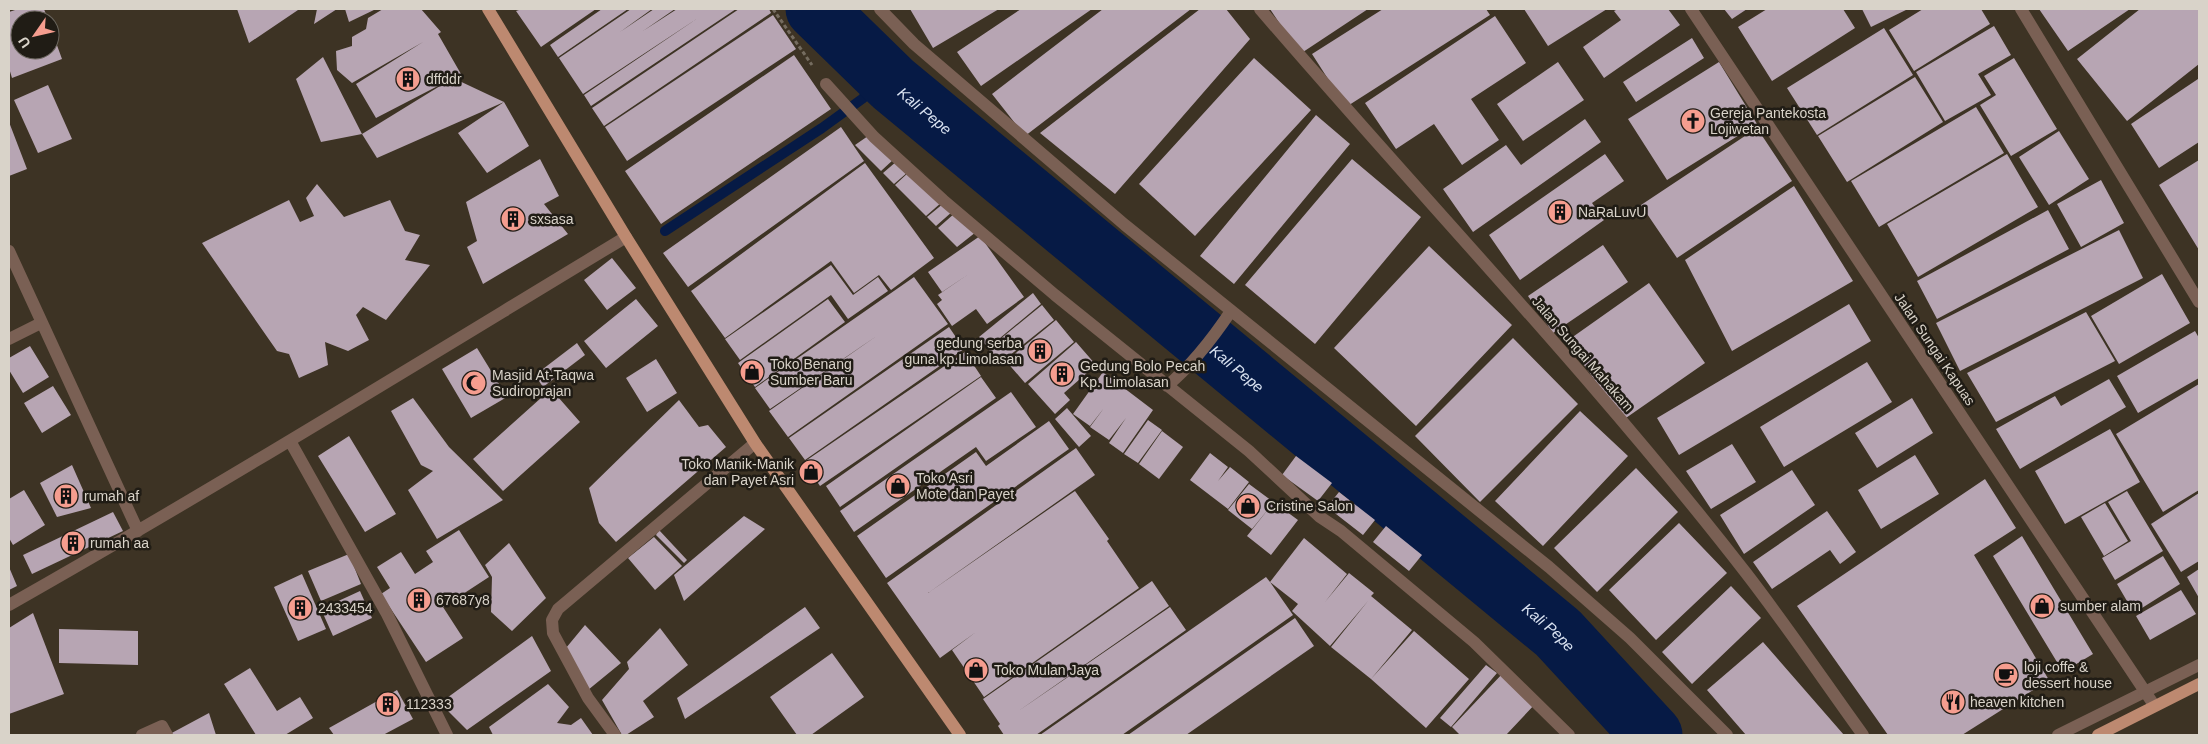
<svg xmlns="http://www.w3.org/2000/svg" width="2208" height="744" viewBox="0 0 2208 744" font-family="Arial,sans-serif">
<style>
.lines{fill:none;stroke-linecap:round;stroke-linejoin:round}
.stream{stroke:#061a45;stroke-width:10}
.river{stroke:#061a45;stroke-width:61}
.building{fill:#b7a5b3}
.path{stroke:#756c5f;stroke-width:3;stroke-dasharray:4 2.5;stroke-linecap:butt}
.lane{stroke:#7a6054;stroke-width:12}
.street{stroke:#7a6054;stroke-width:12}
.primary{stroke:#bd8970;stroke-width:12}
.labels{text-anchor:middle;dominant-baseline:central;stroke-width:5;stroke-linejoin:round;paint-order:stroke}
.poi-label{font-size:14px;fill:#d9d3c9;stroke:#201c15;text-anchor:start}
.street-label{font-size:14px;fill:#d9d3c9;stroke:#201c15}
.water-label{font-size:15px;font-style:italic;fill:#d9e2f1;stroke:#201c15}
</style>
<rect width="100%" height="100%" fill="#3d3324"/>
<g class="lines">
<path class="stream" d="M665 231 822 128 862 99 886 77"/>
<path class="river" id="s1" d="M816 9 893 84 1558 633 1652 735"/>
</g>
<path class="building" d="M18 9H44L48 20H20V50H50V26L62 59 12 78 9 68V12Z
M237 9H297L298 10 249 43Z
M317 9H337L314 24Z
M345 9H376L349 22Z
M383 9H421L441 32 438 34 461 74 376 118 356 84 423 42 352 83 337 70 336 51 352 46V37L366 29 368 18Z
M522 9H596L541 47 516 11Z
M602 9H628L558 57 550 45Z
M631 9H652L620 32 654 9H675L643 31 677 9H736L591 106 584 95 698 18 583 94 559 58Z
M739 9H769L771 13 604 126 592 108Z
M910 9H999L933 48Z
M1021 9H1092L981 86 957 52Z
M1103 9H1191L1025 136 992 94Z
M1200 9H1226L1250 39 1115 194 1040 133Z
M1270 9H1368L1300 54Z
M1383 9H1486L1490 15 1346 107 1312 54Z
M1524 9H1607L1548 46Z
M1618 9H1668L1680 25 1604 78 1583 47 1621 20 1614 11Z
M1724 9H1747L1732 19Z
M1767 9H1843L1855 28 1772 81 1738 27Z
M1862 9H1908L1871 27Z
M1923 9H1981L1990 24 1914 71 1889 30Z
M2039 9H2130L2068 51Z
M2140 9H2199V64L2127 121 2077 59Z
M773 15 796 49 627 161 605 127Z
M1495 16 1526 63 1471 99 1499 140 1462 165 1434 124 1396 149 1365 103Z
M1994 26 2011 55 1978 74 1991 95 1945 121 1916 72Z
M1884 28 1913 75 1817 135 1787 88Z
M1692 38 1704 58 1636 102 1623 82Z
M794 55 831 109 661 224 625 171Z
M323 57 362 134 321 142 296 79Z
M1254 58 1311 110 1195 236 1139 184Z
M2014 58 2057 129 2011 156 1980 105 1996 95 1984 76Z
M1558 62 1584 100 1523 141 1497 104Z
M1719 62 1757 124 1667 180 1628 119Z
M1915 77 1943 122 1847 182 1818 136Z
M453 78 504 102 377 158 362 134Z
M2198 79 2199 142 2159 168 2131 124Z
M48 85 72 139 38 153 14 100Z
M504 102 529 146 487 173 458 133Z
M1976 107 2004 153 1879 227 1851 181Z
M1316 115 1350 144 1234 284 1200 256Z
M1585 119 1601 142 1473 232 1443 189 1506 145 1521 165Z
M9 122 27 169 9 176Z
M841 127 864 161 688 287 663 253Z
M1757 128 1792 181 1677 258 1641 205Z
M2059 131 2089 179 2049 205 2019 157Z
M868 136 894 159 881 171 855 145Z
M1605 154 1624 181 1592 203 1604 220 1520 280 1489 235Z
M2007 154 2038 207 1918 277 1887 224Z
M540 159 559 196 544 204 568 234 483 284 467 247 477 241 466 202Z
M1352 159 1421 217 1315 344 1245 285Z
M2199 160V250L2159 185Z
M897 161 908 172 894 184 883 173Z
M865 163 934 258 891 290 879 275 854 293 831 261 725 338 691 291Z
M909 172 942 202 926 216 895 185Z
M2101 180 2124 223 2081 247 2057 204Z
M317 184 344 217 390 200 405 231 420 235 405 260 430 265 386 320 363 307 356 315 369 340 348 351 325 342 328 365 299 378 289 354 277 351 202 243 289 200 300 222 314 216 306 198Z
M1794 186 1853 281 1732 351 1685 260Z
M944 203 953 211 936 226 927 217Z
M2048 210 2069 249 1937 319 1917 281Z
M955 213 976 232 957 247 938 228Z
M2119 230 2143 278 1960 371 1936 323Z
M980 236 1024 297 987 324 976 309 952 326 937 304 942 300 938 295 970 273 942 292 928 272Z
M1603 245 1628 282 1553 333 1528 296Z
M1429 246 1512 325 1416 426 1334 348Z
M612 258 636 288 607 310 584 280Z
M831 265 853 295 878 277 888 291 848 319 831 295 740 360 725 339Z
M2162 274 2190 323 2119 364 2091 316Z
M914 277 948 324 788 437 769 411 878 335 770 409 755 388Z
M1649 283 1705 363 1623 420 1567 341Z
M1033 293 1041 304 988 348 979 337Z
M636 299 658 326 606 368 584 341Z
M828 299 845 322 755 387 738 363Z
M1849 304 1871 341 1679 455 1657 418Z
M1042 305 1054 320 1000 363 988 349Z
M2086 312 2115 361 1996 422 1967 373Z
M1056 320 1074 342 1025 383 1006 361Z
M949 327 964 349 805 460 789 438Z
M2195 331 2199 338V378L2138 413 2117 376Z
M1513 338 1578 404 1480 502 1415 436Z
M1076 342 1096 365 1064 393 1070 400 1055 414 1028 384Z
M577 343 585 355 543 387 535 375Z
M30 346 49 377 23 393 9 370V358Z
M477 348 507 397 471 418 442 369Z
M965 352 981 376 820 486 804 462Z
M656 359 677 393 647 412 626 378Z
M1867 362 1892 402 1784 467 1760 427Z
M1103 372 1153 410 1123 453 1109 443 1126 418 1109 440 1090 427 1104 408 1090 426 1073 414Z
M981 377 996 398 840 507 826 486Z
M2109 379 2126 407 2020 469 1996 429 2055 396 2061 406Z
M2199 384V490L2163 512 2116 434Z
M53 386 71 415 42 433 24 403Z
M551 389 580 422 503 491 473 459Z
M1011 392 1036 427 986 461 976 447 854 532 840 511Z
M413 398 449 447 503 500 437 539 408 490 433 471 421 465 391 411Z
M1912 398 1933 433 1877 468 1855 433Z
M679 400 699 427 708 425 726 447 616 542 599 523 589 488Z
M1067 408 1091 436 1079 447 1055 419Z
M1580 411 1628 456 1543 546 1495 501Z
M1148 420 1162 430 1138 463 1124 454Z
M1049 421 1069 449 886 578 857 536 976 452 986 466Z
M2110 429 2140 482 2065 524 2035 471Z
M1162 431 1183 447 1159 479 1139 464Z
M349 436 396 514 365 532 318 456Z
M1732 444 1756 482 1711 509 1686 471Z
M1076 448 1095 475 928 593 1075 491 1109 539 1107 541 1139 588 984 697 952 650 976 632 940 658 887 583Z
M1210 453 1228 467 1218 481 1230 467 1249 482 1228 509 1190 480Z
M1915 455 1939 494 1881 529 1858 490Z
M1296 456 1332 483 1318 501 1282 475Z
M72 465 91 508 57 517 40 483Z
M1636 468 1678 512 1597 592 1554 548Z
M1792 470 1815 505 1744 554 1720 515Z
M1985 479 2016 528 1974 555 2049 680 1962 735H1888L1797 606Z
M1249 484 1298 520 1271 555 1247 536 1270 507 1252 529 1228 510Z
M24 490 45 525 13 545 9 538V499Z
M2127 491 2163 551 2115 580 2102 558 2131 541 2108 502Z
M1339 492 1375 520 1363 535 1327 507Z
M2199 493V561L2181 572 2151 524Z
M2105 503 2128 541 2104 556 2081 517Z
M1827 511 1856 552 1840 564 1830 550 1772 589 1753 562Z
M113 512 123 531 32 574 23 555Z
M744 516 765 529 684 601 674 575Z
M1679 523 1727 573 1656 640 1609 590Z
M1386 526 1422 555 1409 571 1373 542Z
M459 530 489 577 443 607 463 638 426 662 381 594 390 588 377 567 401 552 415 574 433 562 426 551Z
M659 530 687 560 684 563 656 535Z
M2022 536 2093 654 2063 672 1993 556Z
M654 537 682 566 655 590 628 558Z
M1304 538 1347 574 1325 602 1349 573 1374 593 1371 596 1412 630 1371 679 1331 647 1368 601 1330 646 1292 611 1298 604 1270 582 1293 615 1122 735H1040L1266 577 1270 582Z
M509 543 546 598 512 631 491 612 492 577 485 565Z
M349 554 361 584 321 601 308 571Z
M2163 556 2180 584 2134 613 2117 584Z
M9 567 17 586 9 590Z
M2199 569V598L2187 577Z
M302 574 326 629 298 641 274 587Z
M1152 581 1169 606 1017 712 1170 607 1186 630 1036 735H1004L998 726 1000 724 983 699Z
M1731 586 1761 618 1692 684 1662 652Z
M2181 590 2196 614 2150 640 2136 616Z
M360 591 372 618 333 636 321 609Z
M805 607 820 628 685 719 677 698Z
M33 613 64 694 9 714V628Z
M1295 618 1314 646 1186 735H1128Z
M585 625 621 663 588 690 566 648Z
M660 628 688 665 643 701 654 717 626 735H622L602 700 629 669 627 662Z
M59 629 138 631V665L59 663Z
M1414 631 1469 679 1426 728 1371 679Z
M532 636 551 671 467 730 440 703Z
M1763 642 1844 735H1746L1707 690Z
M832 653 864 697 811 735H797L770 697Z
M1486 665 1497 673 1451 727 1440 718Z
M250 668 277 711 300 697 313 718 285 735H256L224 684Z
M1504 672 1536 703 1506 735H1460L1452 727Z
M548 684 569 707 557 723 571 725 581 718 593 735H493L489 727Z
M397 690 413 719 383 735H334L329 728Z
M209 713 216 735H168Z"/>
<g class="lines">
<path class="path" d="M773 9 812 65"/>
<path class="lane" d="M2058 735 2199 665"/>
<path class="street" d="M880 9 914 44 1125 225 1549 567 1630 638 1727 735
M1260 9C1421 197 1594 377 1746 573 1787 626 1824 681 1863 735
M1691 9 2154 705
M2021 9 2199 302
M826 84 874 137 943 200 1055 295 1249 451 1320 517 1341 531 1474 642 1569 735
M9 251 138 531
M9 339 41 323
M1167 386C1192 365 1213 338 1231 311
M290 441 387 614 447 735
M9 605C217 487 421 361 626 237
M142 735 162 726 167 735
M615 735 588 698 553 633 552 620 558 609 755 443"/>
<path class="primary" d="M488 9 626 237 755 443 960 735
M2098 735 2199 684"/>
</g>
<defs>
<symbol id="building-disc" viewBox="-11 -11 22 22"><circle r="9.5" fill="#f59d8f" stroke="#201c15"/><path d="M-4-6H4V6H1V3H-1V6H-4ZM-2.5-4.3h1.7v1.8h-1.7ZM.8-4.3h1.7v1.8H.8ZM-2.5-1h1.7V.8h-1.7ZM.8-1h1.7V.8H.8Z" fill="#111"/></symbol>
<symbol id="church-disc" viewBox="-11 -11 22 22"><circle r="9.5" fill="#f59d8f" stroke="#201c15"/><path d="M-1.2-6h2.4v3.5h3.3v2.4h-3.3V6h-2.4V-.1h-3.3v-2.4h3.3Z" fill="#111"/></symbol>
<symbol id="shop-disc" viewBox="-11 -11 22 22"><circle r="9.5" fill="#f59d8f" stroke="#201c15"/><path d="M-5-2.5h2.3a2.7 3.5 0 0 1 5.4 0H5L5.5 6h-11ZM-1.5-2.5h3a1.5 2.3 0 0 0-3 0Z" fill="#111"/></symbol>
<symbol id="mosque-disc" viewBox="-11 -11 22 22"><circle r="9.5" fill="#f59d8f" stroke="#201c15"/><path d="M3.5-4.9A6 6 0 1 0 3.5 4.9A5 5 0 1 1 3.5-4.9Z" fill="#111"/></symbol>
<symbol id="cafe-disc" viewBox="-11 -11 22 22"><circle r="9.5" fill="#f59d8f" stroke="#201c15"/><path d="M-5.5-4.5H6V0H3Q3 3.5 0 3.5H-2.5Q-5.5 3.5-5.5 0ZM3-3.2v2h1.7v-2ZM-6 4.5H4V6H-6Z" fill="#111"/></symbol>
<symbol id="restaurant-disc" viewBox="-11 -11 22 22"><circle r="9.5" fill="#f59d8f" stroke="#201c15"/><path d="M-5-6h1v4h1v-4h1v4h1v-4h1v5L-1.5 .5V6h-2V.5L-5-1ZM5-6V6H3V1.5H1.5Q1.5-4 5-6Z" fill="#111"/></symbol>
</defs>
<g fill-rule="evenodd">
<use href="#building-disc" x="394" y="65" width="28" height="28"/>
<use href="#church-disc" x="1679" y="107" width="28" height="28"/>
<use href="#building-disc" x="1546" y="198" width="28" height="28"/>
<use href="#building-disc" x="499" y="205" width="28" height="28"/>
<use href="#building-disc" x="1026" y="337" width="28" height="28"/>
<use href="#shop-disc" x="738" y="358" width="28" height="28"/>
<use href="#building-disc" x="1048" y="360" width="28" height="28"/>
<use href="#mosque-disc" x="460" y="369" width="28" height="28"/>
<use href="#shop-disc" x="797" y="458" width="28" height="28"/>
<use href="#shop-disc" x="884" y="472" width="28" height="28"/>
<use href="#building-disc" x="52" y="482" width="28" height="28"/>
<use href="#shop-disc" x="1234" y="492" width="28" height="28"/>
<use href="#building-disc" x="59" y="529" width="28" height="28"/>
<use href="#building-disc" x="405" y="586" width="28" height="28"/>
<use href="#shop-disc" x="2028" y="592" width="28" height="28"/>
<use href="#building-disc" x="286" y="594" width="28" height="28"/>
<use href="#shop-disc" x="962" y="656" width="28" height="28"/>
<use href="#cafe-disc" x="1992" y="661" width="28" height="28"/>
<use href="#restaurant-disc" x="1939" y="688" width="28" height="28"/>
<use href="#building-disc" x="374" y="690" width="28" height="28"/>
</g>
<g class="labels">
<g class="poi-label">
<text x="426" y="79">dffddr</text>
<text x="1710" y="113">Gereja Pantekosta<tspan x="1710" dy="16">Lojiwetan</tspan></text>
<text x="1578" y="212">NaRaLuvU</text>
<text x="530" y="219">sxsasa</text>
<text x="1022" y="343" text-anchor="end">gedung serba<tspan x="1022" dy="16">guna kp.Limolasan</tspan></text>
<text x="770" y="364">Toko Benang<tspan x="770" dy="16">Sumber Baru</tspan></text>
<text x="1080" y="366">Gedung Bolo Pecah<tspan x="1080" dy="16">Kp. Limolasan</tspan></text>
<text x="492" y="375">Masjid At-Taqwa<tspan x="492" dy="16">Sudiroprajan</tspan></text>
<text x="794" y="464" text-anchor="end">Toko Manik-Manik<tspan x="794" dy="16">dan Payet Asri</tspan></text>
<text x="916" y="478">Toko Asri<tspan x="916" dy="16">Mote dan Payet</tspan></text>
<text x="84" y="496">rumah af</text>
<text x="1266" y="506">Cristine Salon</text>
<text x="90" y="543">rumah aa</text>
<text x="436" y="600">67687y8</text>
<text x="2060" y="606">sumber alam</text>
<text x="318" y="608">2433454</text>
<text x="2024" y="667">loji coffe &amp;<tspan x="2024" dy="16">dessert house</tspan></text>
<text x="994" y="670">Toko Mulan Jaya</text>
<text x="1970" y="702">heaven kitchen</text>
<text x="406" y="704">112333</text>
</g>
<g class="street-label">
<text transform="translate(1935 349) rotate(56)">Jalan Sungai Kapuas</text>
<text transform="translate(1583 354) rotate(49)">Jalan Sungai Mahakam</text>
</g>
<g class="water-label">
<text stroke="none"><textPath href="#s1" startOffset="149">Kali Pepe</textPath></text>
<text stroke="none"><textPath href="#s1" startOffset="554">Kali Pepe</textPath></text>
<text stroke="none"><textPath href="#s1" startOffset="959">Kali Pepe</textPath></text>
</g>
</g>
<rect width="2208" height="744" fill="none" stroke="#d9d3c9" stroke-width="20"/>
<g transform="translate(35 35) rotate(236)"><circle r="24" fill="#201c15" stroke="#6a655d"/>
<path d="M0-4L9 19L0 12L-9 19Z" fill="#f59d8f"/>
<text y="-8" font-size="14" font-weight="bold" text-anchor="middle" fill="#d9d3c9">U</text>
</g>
</svg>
